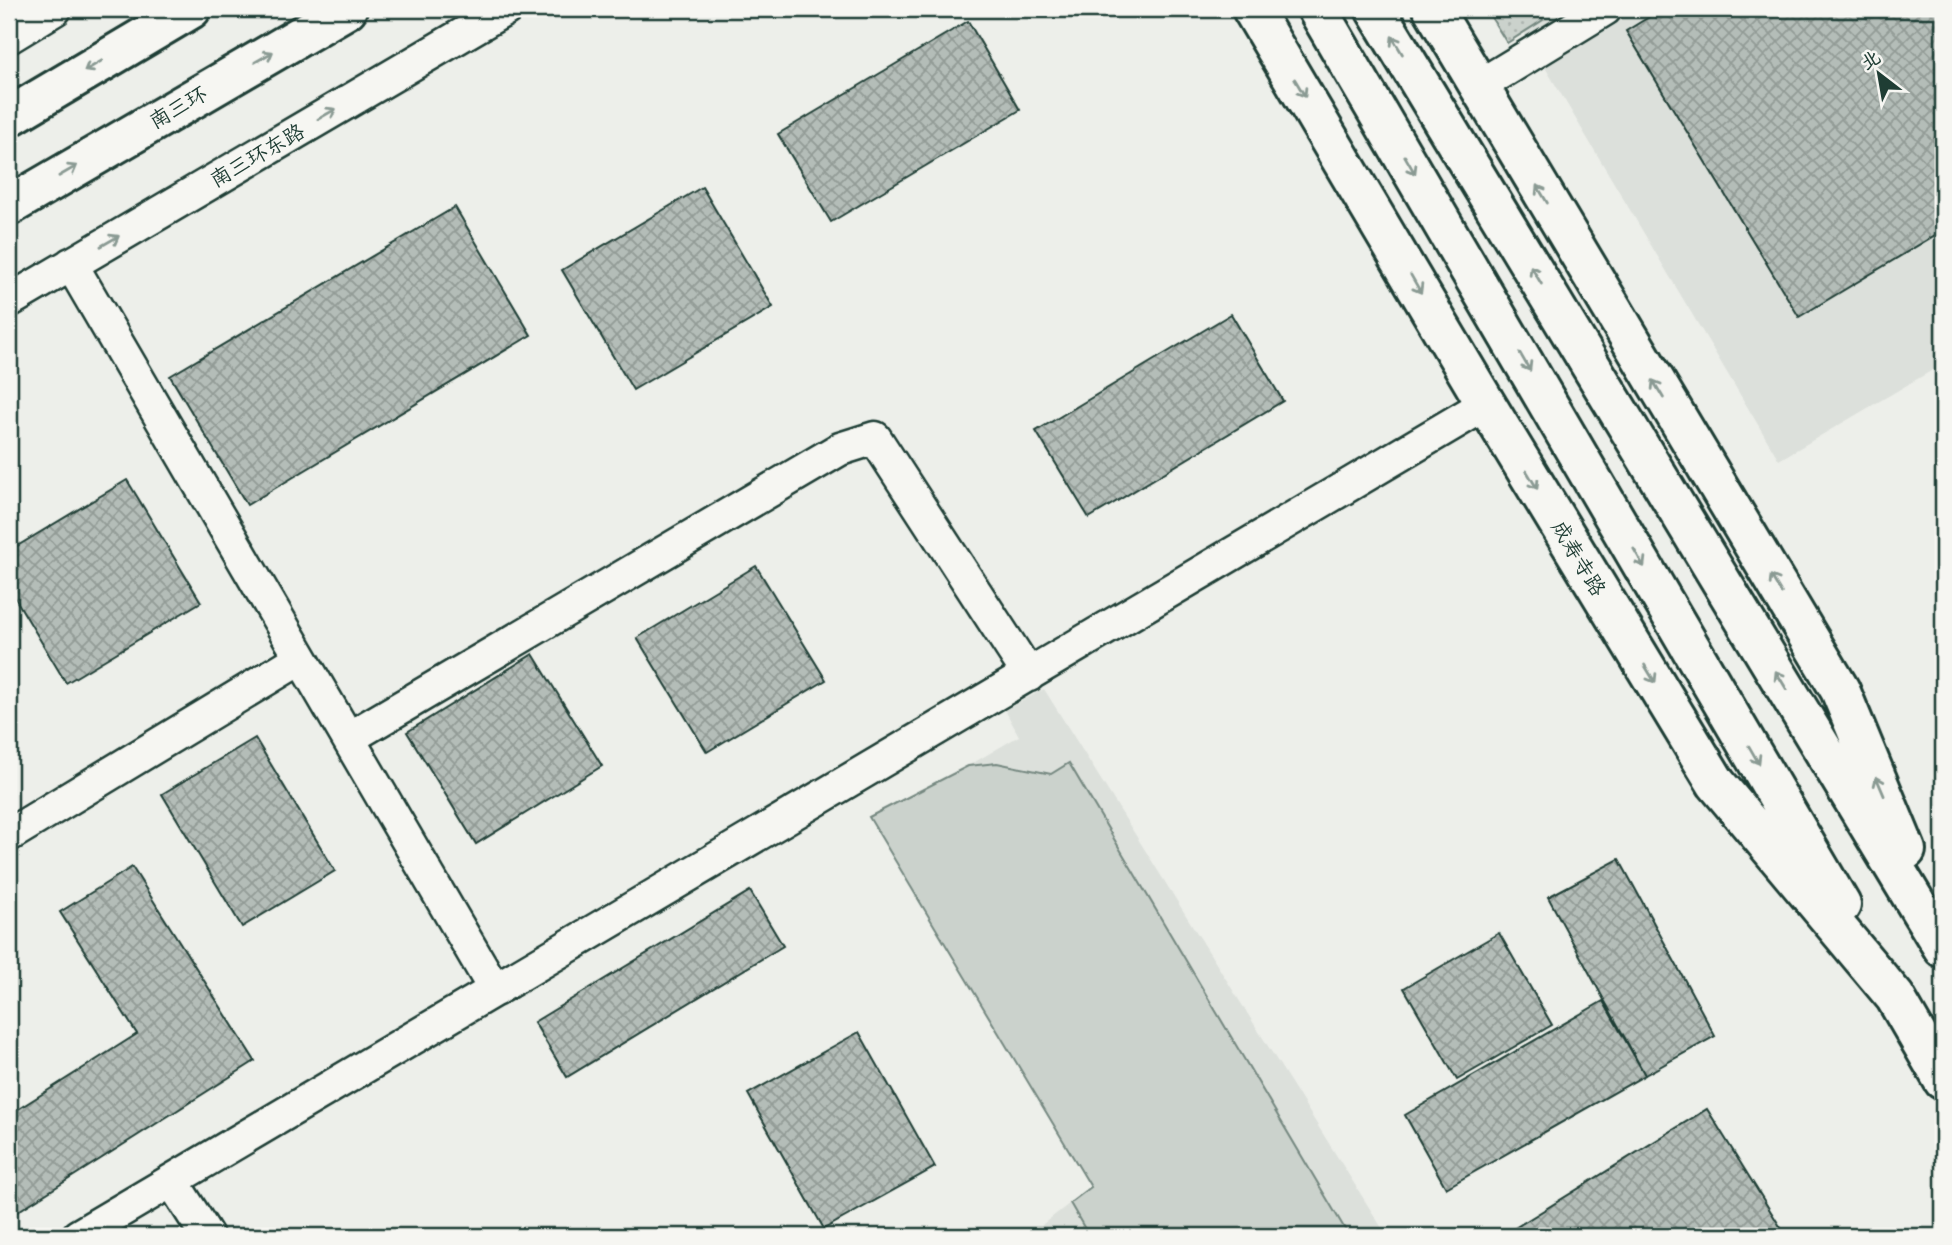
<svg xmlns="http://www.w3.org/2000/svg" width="1952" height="1245" viewBox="0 0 1952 1245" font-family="'Patrick Hand','LXGW WenKai TC',sans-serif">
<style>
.built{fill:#dce0db}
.park{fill:url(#park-dots);stroke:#758880;stroke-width:2}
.pitch{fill:#cbd2cc;stroke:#758880;stroke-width:2}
.building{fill:url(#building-cross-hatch);stroke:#1f3d34;stroke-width:2}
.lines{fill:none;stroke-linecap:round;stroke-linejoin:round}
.minor-casing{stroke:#1f3d34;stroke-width:37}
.major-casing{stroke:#1f3d34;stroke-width:44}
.highway-casing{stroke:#1f3d34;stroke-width:44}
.minor{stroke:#f6f6f2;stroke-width:32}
.major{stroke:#f6f6f2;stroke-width:38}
.highway{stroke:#f6f6f2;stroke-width:38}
.oneway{stroke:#8a9a93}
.labels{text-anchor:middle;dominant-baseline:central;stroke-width:6;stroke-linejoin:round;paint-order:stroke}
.street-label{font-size:21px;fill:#1f3d34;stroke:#f6f6f2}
</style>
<defs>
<pattern id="park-dots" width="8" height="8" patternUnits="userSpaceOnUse" patternTransform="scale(1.75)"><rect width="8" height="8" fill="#cbd2cc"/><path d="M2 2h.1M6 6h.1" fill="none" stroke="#aeb5b0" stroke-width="1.8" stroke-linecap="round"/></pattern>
<pattern id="building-cross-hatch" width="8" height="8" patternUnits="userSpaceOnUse" patternTransform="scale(1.75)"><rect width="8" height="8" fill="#b4bdb8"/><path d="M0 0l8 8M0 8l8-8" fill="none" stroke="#929b96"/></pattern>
</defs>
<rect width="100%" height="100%" fill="#edefea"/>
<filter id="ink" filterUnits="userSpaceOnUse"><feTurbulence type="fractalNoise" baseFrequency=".0143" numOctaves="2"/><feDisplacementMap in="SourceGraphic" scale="14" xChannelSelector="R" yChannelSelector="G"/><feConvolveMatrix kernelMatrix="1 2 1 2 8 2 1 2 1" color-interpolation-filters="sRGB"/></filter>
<g filter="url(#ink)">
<path class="built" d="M1539 9H1943V364L1779 460 1524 32 1543 20Z
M1044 689 1387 1236H1036L1043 1224 1091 1187 869 817 968 766 1019 736 1005 710Z"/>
<path class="park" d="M1486 9H1539L1543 20 1507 43Z"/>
<path class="pitch" d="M997 763 1051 774 1069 763 1349 1236H1089L1070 1203 1091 1187 869 817 968 766Z"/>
<path class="building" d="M1662 9H1943V233L1942 231 1799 317 1626 31Z
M968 21 1020 110 831 222 778 134Z
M702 187 773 307 633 390 562 270Z
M455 207 531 335 247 505 170 376Z
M1231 314 1283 401 1089 518 1036 431Z
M127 480 201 602 66 683 9 588V551Z
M756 566 826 680 707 752 637 638Z
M533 654 602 766 476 844 407 732Z
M255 738 335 871 242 927 162 794Z
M1619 859 1715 1036 1645 1075 1548 897Z
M132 867 255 1061 9 1217V1115L137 1034 60 912Z
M750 891 783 946 567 1077 534 1022Z
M1499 933 1552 1025 1457 1080 1404 988Z
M1603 1001 1645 1075 1446 1188 1405 1115Z
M859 1032 935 1167 824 1229 748 1094Z
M1707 1109 1786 1236H1502Z"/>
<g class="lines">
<defs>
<path id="minor" d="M9 37 55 9
M1479 86 1605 9
M71 264 495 990
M9 301 506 9
M349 738 840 449 875 438 1029 675
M9 835 301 658
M172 1181 207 1236
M78 1236 1486 404"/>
<path id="major" d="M1252 9 1486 404 1716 783 1895 997 1943 1080
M1317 9 1841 905
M1375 9 1943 948
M1433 9 1840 690 1906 850"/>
<path id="highway" d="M9 117 191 9
M9 206 347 9"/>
</defs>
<use href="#minor" class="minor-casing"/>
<use href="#major" class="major-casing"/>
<use href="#highway" class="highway-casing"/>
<use href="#minor" class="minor"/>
<use href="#major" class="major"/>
<use href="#highway" class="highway"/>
</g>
<defs><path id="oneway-shaft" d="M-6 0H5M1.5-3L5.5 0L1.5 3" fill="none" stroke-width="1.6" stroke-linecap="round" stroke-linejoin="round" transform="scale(1.75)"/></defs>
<g class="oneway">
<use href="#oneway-shaft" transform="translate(1397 45) rotate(-121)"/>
<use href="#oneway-shaft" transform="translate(264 57) rotate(-30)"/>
<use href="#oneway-shaft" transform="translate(93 66) rotate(149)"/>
<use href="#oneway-shaft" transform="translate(1300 88) rotate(59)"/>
<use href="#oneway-shaft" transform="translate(327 114) rotate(-30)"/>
<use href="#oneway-shaft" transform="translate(1410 165) rotate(60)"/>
<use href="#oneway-shaft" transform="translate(68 171) rotate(-30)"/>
<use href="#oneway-shaft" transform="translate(1542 194) rotate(-121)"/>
<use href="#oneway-shaft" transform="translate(110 241) rotate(-30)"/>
<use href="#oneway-shaft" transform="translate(1536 275) rotate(-121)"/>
<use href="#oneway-shaft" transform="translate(1416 284) rotate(60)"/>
<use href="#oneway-shaft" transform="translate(1525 362) rotate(60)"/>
<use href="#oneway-shaft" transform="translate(1658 389) rotate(-121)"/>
<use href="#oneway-shaft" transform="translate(1532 480) rotate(59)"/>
<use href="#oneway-shaft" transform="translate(1639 558) rotate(60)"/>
<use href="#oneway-shaft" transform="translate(1776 584) rotate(-121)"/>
<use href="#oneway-shaft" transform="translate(1650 674) rotate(59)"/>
<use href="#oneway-shaft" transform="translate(1781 680) rotate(-121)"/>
<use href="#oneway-shaft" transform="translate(1754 755) rotate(60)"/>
<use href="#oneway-shaft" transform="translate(1880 786) rotate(-113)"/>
</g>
</g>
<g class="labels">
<g class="street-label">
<text transform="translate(178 107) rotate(-30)">南三环</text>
<text transform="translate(257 155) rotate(-30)">南三环东路</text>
<text transform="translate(1579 558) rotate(59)">成寿寺路</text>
</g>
</g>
<rect width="1952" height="1245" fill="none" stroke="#f6f6f2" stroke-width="35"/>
<rect x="18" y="18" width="1917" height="1210" fill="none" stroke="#1f3d34" stroke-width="2.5" filter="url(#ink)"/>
<g transform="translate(1879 74) rotate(329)" stroke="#f6f6f2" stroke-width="5" paint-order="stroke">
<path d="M0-5L12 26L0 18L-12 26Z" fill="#1f3d34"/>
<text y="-10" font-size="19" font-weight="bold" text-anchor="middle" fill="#1f3d34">北</text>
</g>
</svg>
